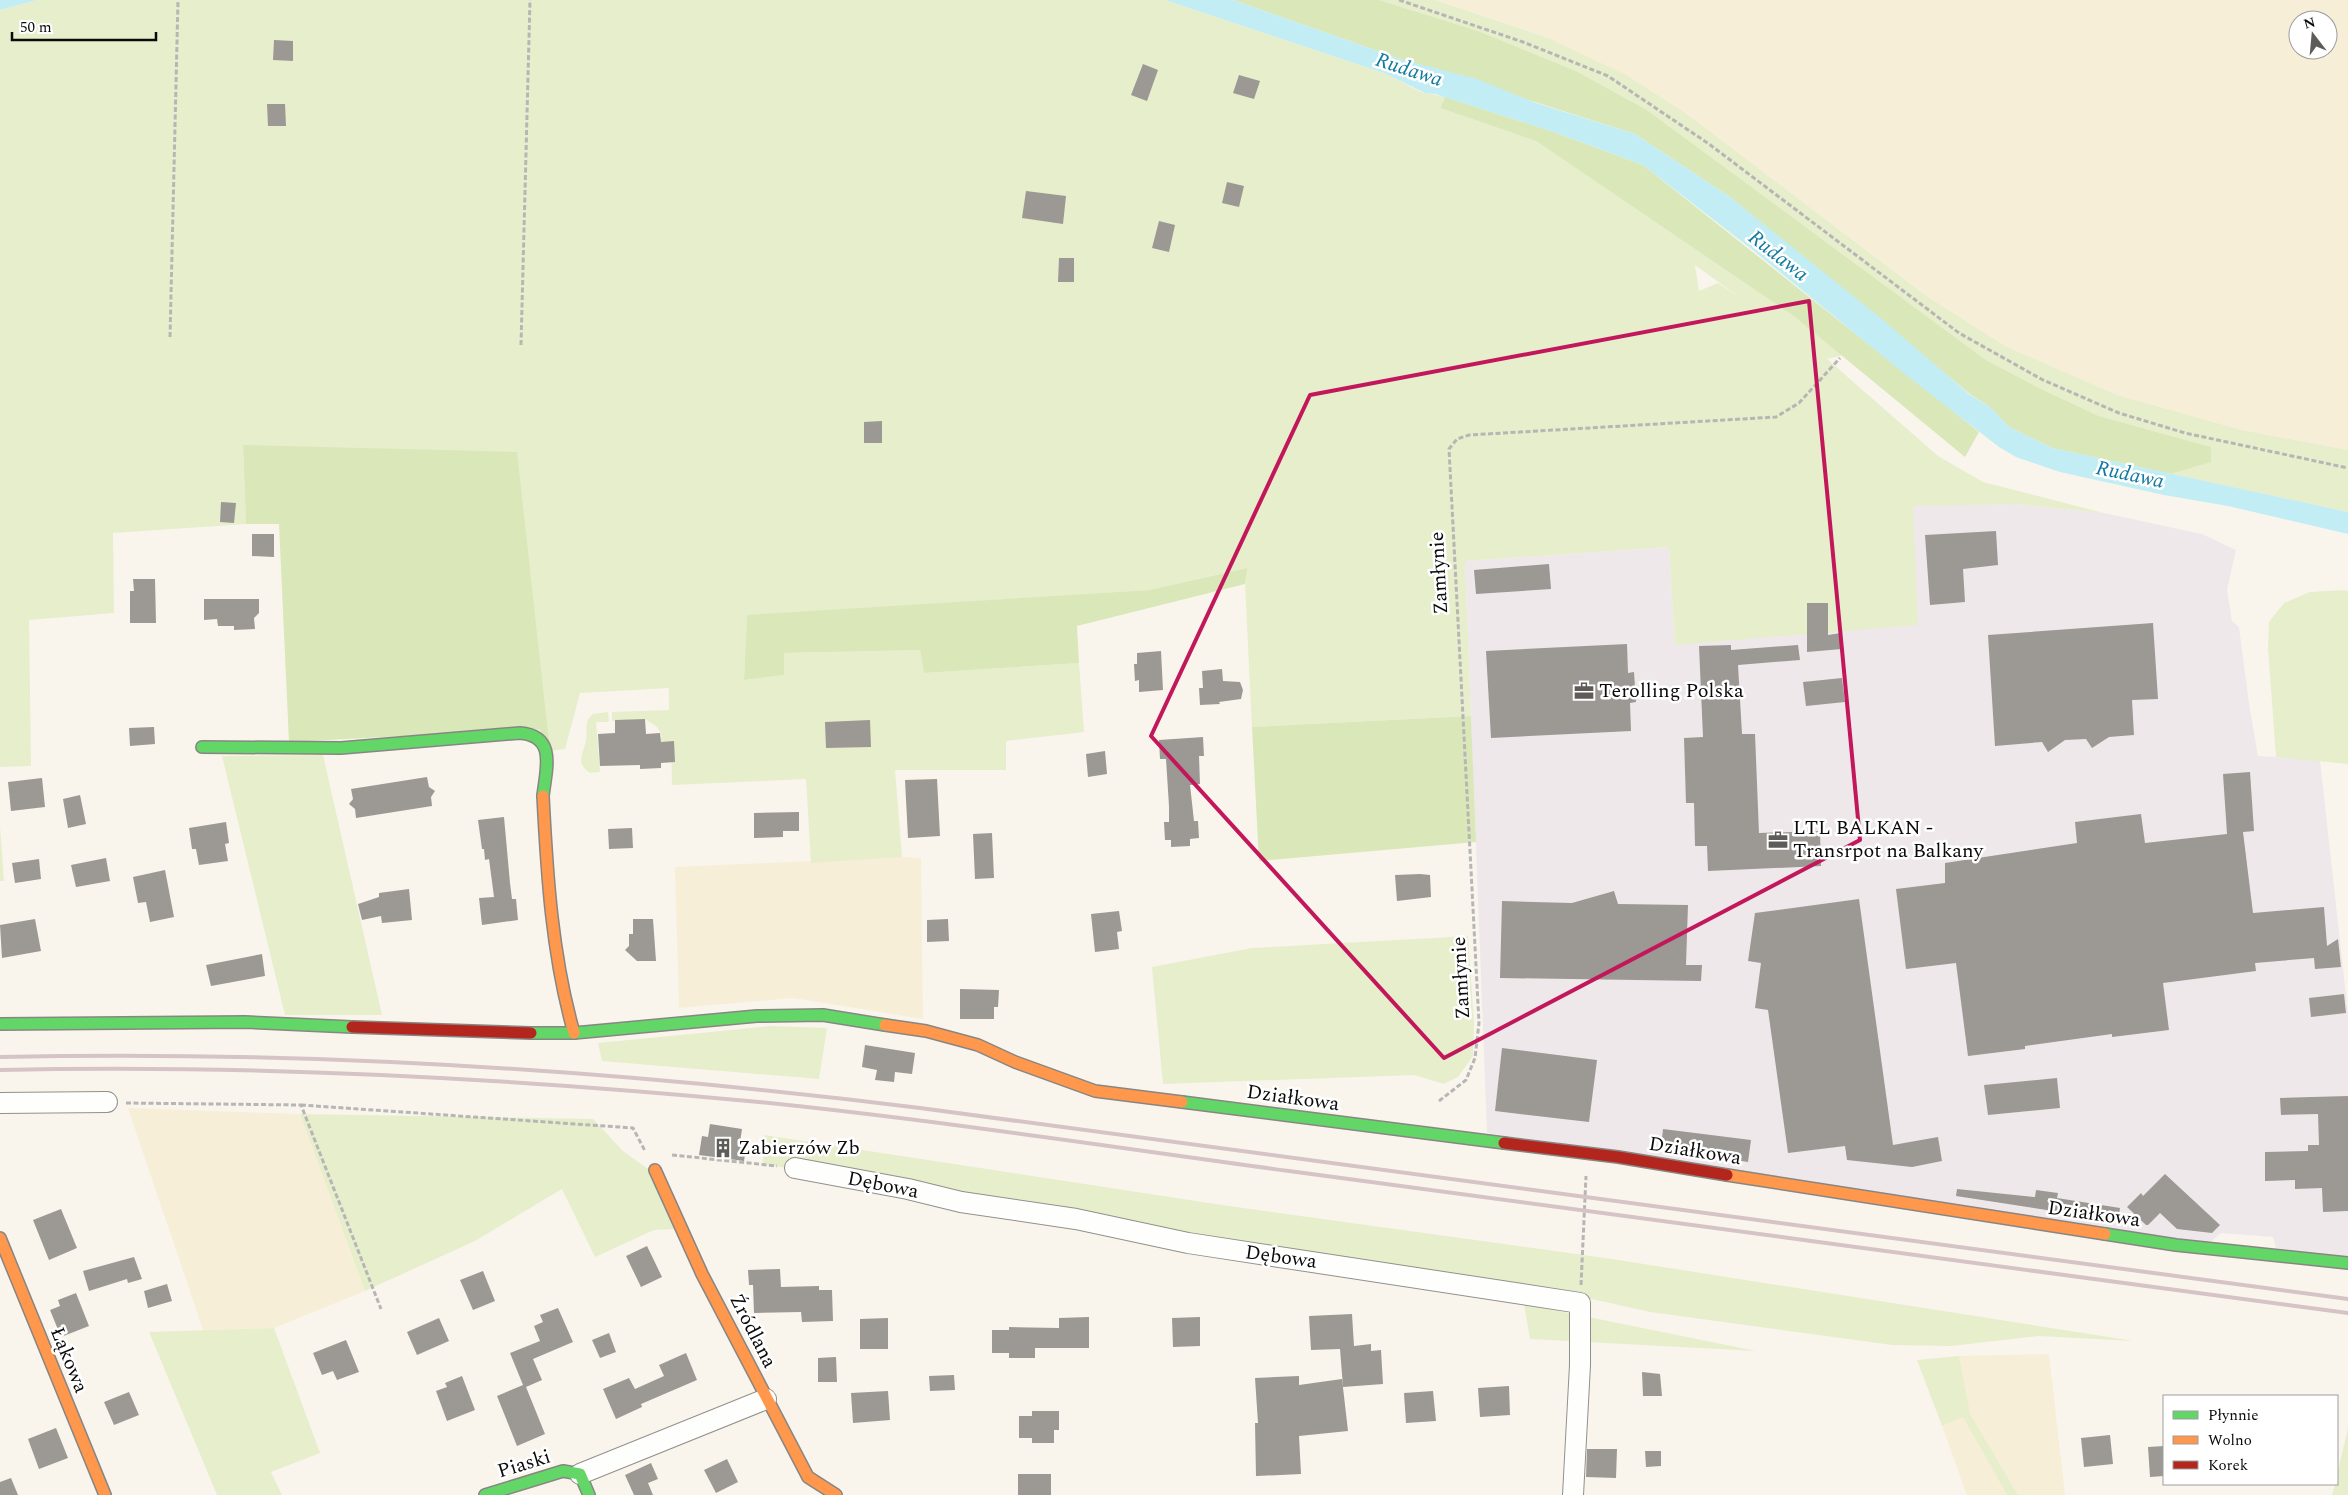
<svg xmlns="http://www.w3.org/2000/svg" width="2348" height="1495" viewBox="0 0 2348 1495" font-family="Spectral,serif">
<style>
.industrial{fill:#efe8eb}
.farmland{fill:#f7eed8;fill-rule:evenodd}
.green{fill:#e7eecc;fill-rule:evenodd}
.forest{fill:#d9e7b9}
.water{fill:#c2edf5}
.building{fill:#9c9893}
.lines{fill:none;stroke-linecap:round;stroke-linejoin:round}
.street-casing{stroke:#92908c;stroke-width:22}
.fast-casing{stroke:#888683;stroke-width:14}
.slow-casing{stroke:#888683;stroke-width:14}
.jam-casing{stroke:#888683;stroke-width:14}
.path{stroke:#b7b6b5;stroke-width:3;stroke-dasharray:5 2.5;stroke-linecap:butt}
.street{stroke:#fefefc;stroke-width:20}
.fast{stroke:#63d668;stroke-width:11}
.slow{stroke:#ff974d;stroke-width:11}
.jam{stroke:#b3261e;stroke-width:11}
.rail{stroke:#d6c3c6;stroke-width:4}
.marked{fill:none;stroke:#c2185b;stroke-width:4;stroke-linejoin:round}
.labels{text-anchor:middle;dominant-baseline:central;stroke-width:5;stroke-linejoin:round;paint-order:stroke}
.street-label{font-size:20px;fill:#0a0a0a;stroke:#fff}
.poi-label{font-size:20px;fill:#0a0a0a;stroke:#fff;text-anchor:start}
.water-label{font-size:21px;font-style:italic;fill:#117a9e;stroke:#fff}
</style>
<rect width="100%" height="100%" fill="#f9f5ed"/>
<path class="industrial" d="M2016 504 2104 513 2202 534 2236 550 2227 590 2232 621 2239 627 2249 703 2258 756 2320 760 2348 1014V1258L2277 1252 2273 1237 2221 1233 2206 1246 1487 1133 1465 561 1669 547 1675 645 1913 505Z"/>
<path class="farmland" d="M1435 0H2348V450L2242 430 2117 395 2005 346 1925 295 1687 114 1548 38ZM2298 20H2328V50H2298Z
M902 857 921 858 923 1019 793 998 679 1008 675 867Z
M128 1108 300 1114 365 1291 274 1328 203 1330Z
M2049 1354 2065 1495H2018L1967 1410 1959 1356Z
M1963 1416 2007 1495H1967L1942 1426Z"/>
<path class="green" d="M37 0H1165L1384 73 1421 92 1445 97 1440 108 1536 141 1795 317 1844 355 1827 359 1938 456 1983 482 2104 513 2016 504 1913 506 1918 625 1675 645 1669 547 1465 561 1471 716 1252 727 1245 584 1246 568 1149 590 747 616 744 680 784 675 783 653 920 650 924 673 1079 663 1084 732 1006 741V770H895L902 857 811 863 806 779 672 785 671 742H660L662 736 657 727 645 719 612 721V712L669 710V688L580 693 565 749 550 751 243 445 246 524 113 533 114 613 29 620 31 766 0 767V10ZM1695 265 1739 297 1718 283 1699 291Z
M1379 0H1435L1548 38 1626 75 1687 114 1925 295 2005 346 2117 395 2242 430 2348 450V512L2171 474 2210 462 2211 447 2099 416 2041 389 1986 360 1647 110 1576 71 1478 31Z
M2344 590 2348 591V764L2276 757 2268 648 2269 622 2284 603 2310 592Z
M608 712 609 722H596L600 772 590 773C575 763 583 754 586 741 588 730 583 722 593 714Z
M323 755 382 1015H285L222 756Z
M0 826 4 881H0Z
M1468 936 1474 1022 1473 1056 1458 1077 1444 1084 1414 1075 1163 1084 1152 967 1252 948Z
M771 1026 827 1028 819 1079 602 1061 598 1043Z
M300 1114 593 1119 623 1151 651 1171 677 1229 654 1230 595 1257 562 1189 475 1241 365 1291Z
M764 1135 1222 1205 1612 1259 2134 1341 2038 1336 1951 1346 1892 1345 1650 1312 1525 1284 1258 1248 763 1164Z
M1524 1304 1756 1351 1530 1339Z
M274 1328 320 1453 271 1472 282 1495H217L149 1332Z
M1959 1356 1970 1414 2018 1495H2007L1963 1417 1942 1426 1917 1360Z
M2348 1428V1495H2332L2335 1484H2337V1475Z"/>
<path class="forest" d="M1233 0H1379L1478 31 1576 71 1647 110 1986 360 2041 389 2099 416 2211 447V462L2171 474 2052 448 2009 427 1990 407 1970 394 1730 197 1635 134 1400 59Z
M1445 97 1551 131 1643 165 1979 432 1965 457 1795 317 1536 141 1440 108Z
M243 445 517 452 550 751 540 729 289 742 279 524H246Z
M1247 568 1245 584 1077 626 1079 663 924 673 920 650 784 653V675L744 680 747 615 1149 590Z
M1471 716 1476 842 1259 861 1252 727Z"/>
<path class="water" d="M0 0H37L0 10Z
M1165 0H1233L1400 59 1477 79 1536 103 1635 134 1730 197 1883 320 1969 394 1990 407 2009 427 2052 448 2348 512V534L2228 506 2164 495 2060 472 2016 457 1999 447 1906 375 1754 251 1643 165 1551 131 1435 94 1425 93 1384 73Z"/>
<path class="building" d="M274 40 293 41V61L273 60Z
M1143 64 1158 70 1147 101 1131 95Z
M1239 75 1260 81 1254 99 1233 93Z
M267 104H285L286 126H268Z
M1227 182 1244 186 1239 207 1222 203Z
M1026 191 1066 196 1063 224 1022 218Z
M1159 221 1175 225 1169 252 1152 248Z
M1059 258H1074V282H1058Z
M882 421V443H864V422Z
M221 502 236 503 234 523 220 522Z
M1996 531 1998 565 1963 569 1965 602 1930 605 1925 535Z
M252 534H274V557L252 556Z
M1549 564 1551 589 1476 594 1474 570Z
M133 579H155L156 623H130V591H134Z
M204 599H259V613L254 618 255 629 234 630V626H218L217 619 204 620Z
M1807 603H1828V635L1841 633 1842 649 1807 652Z
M2153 623 2158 699 2132 700 2134 735 2109 737 2092 748 2086 739 2065 740 2048 752 2042 742 1995 746 1988 635Z
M1627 644 1628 673 1634 672 1636 702 1630 703 1631 731 1491 738 1486 651Z
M1731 645V650L1798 645 1800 660 1738 665 1742 734H1755L1759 833 1820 831 1821 866 1708 871 1707 846H1695L1694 803H1686L1684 738 1703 737 1699 646Z
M1161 651 1163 690 1139 692V680L1135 681 1134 664H1137V653Z
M1222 669 1223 681 1240 682 1243 690 1241 699 1219 702 1220 704 1200 705 1199 688H1203L1202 671Z
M1842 678 1845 702 1806 706 1803 682Z
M645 719 646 734 660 733 661 742 674 741 675 762 661 763V768L640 769V765L600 766 598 734 615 733V720Z
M870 720 871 747 826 748 825 722Z
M154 727 155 744 130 746 129 728Z
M1203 737 1204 756H1199L1200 784 1190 785 1194 821H1198L1199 838 1190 839V846L1171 847V840H1165L1164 822H1169V806L1166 759H1160L1159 740Z
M1105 751 1107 774 1088 777 1086 754Z
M2250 772 2254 831 2243 832 2253 913 2324 907 2327 946 2338 939 2341 967 2315 969 2314 958 2255 963 2256 971 2163 983 2169 1030 2112 1037V1034L2025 1046V1049L1968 1056 1956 963 1906 969 1896 889 1945 883V863L2077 843 2075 822 2141 814 2145 843 2227 834 2223 774Z
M427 777 429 787 435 791 431 797 432 806 356 818 355 809 349 804 353 799 351 789Z
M42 778 45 807 11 811 8 782Z
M937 779 940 836 908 838 905 780Z
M80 795 86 824 68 828 63 799Z
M799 812V831H783V837L754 838V813Z
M504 817 510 883 512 899H516L518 920 482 925 479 898 494 897 489 859 485 860 484 849H482L478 820Z
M226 822 229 843 225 844 228 861 199 865 196 849H192L189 828Z
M632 828 633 848 609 849 608 829Z
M992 833 994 878 975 879 973 834Z
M106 858 110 881 76 887 71 865Z
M39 859 41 879 15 883 12 863Z
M165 870 174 917 150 922 146 902 138 903 133 877Z
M1420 874 1430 875 1431 897 1397 901 1395 875Z
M409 889 412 920 382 923 381 916 362 920 358 904 379 897V893Z
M1614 891 1618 904 1688 905 1686 965H1702L1701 981 1500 978 1502 901 1572 903Z
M1859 899 1893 1145 1938 1137 1942 1161 1912 1167 1847 1160 1845 1146 1788 1153 1768 1010 1755 1008 1761 963 1748 961 1755 913Z
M1119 911 1122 931 1117 932 1119 949 1095 952 1091 914Z
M35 919 41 951 2 958 0 925Z
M633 919H653L656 961H637L625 950 629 946V934H633Z
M948 919 949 941 927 942V920Z
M262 954 265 976 211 986 206 965Z
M960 989 999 990 998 1007H994V1019H960Z
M2344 994 2346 1013 2311 1017 2309 998Z
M865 1045 915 1053 912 1074 895 1072 894 1082 875 1080 877 1070 862 1067Z
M1502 1048 1597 1060 1589 1122 1495 1111Z
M2057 1078 2060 1108 1988 1115 1984 1085Z
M2348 1096V1211L2323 1212 2322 1188 2295 1189V1180L2265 1181V1152L2308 1151V1145H2319L2318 1114 2281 1115 2280 1098Z
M710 1124 742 1129 740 1142H747L744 1161 699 1155 702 1136 708 1137Z
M1663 1129 1751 1140 1748 1162 1661 1148Z
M2165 1174 2220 1225 2212 1233 2177 1229 2160 1213 2148 1225H2146L2127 1207 2141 1193 2143 1196Z
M1957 1189 2035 1197 2036 1190 2058 1193 2057 1198 2120 1208 2118 1221 1956 1196Z
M61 1209 77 1248 49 1260 33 1220Z
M647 1246 662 1277 641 1287 626 1256Z
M134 1257 142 1279 128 1283 127 1279 89 1291 83 1271Z
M780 1269 781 1287 819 1286V1290H832L833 1321 802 1322 801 1312 754 1313 753 1285H749L748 1270Z
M483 1271 495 1301 473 1310 460 1280Z
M167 1284 172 1301 148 1308 144 1291Z
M76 1293 89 1326 61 1337 50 1310 60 1306 58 1300Z
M558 1308 573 1342 533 1359 542 1380 526 1387 545 1434 517 1446 497 1396 523 1385 510 1353 540 1341 534 1326 543 1322 540 1315Z
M1352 1314 1354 1346 1371 1344V1351L1381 1350 1383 1384 1343 1387 1340 1349 1311 1350 1309 1316Z
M1089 1317V1348H1035V1358H1009V1353H992V1330H1009V1327L1059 1328V1318Z
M1200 1317V1346L1173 1347 1172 1318Z
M439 1318 449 1341 417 1355 407 1332Z
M888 1318V1349H860V1319Z
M609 1333 616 1352 600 1358 592 1340Z
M346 1340 359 1372 337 1380 333 1371 322 1375 313 1353Z
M686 1353 697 1380 641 1404 642 1407 616 1419 603 1389 629 1378 635 1389 664 1376 659 1365Z
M836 1357 837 1382H818V1358Z
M1642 1372 1660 1374 1662 1396H1643Z
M954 1375 955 1390 930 1391 929 1376Z
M462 1376 475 1410 447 1421 436 1391 447 1387 445 1383Z
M1299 1376V1385L1342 1379 1348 1431 1299 1436 1301 1474 1256 1476 1255 1423H1258L1255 1378Z
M1509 1386 1510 1415 1480 1417 1478 1388Z
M888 1391 890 1420 853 1423 851 1393Z
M1433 1391 1436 1421 1406 1423 1404 1393Z
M129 1392 139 1415 114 1425 104 1402Z
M1032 1411H1059V1430H1054V1443H1032V1438H1019V1416H1032Z
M56 1428 68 1458 39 1469 28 1439Z
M2110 1435 2113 1464 2084 1467 2081 1438Z
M2164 1446V1476L2150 1477 2148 1447Z
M1587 1449H1617L1616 1478 1586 1477Z
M1645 1451H1661V1466L1646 1467Z
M727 1459 738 1482 716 1493 704 1470Z
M651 1463 658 1479 648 1483 653 1495H634L625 1475Z
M1018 1474H1051V1495H1018Z
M11 1478 18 1495H0V1482Z"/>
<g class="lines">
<defs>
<path id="street" d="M0 1103 107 1102
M795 1168 908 1189 961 1202 1076 1219 1188 1243 1580 1303V1365L1573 1495
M580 1474 766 1399"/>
<path id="fast" d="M202 747 341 748 520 733C557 736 546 769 543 796
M0 1024 245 1022 352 1027
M531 1033H574L757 1016 823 1015 885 1025
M1182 1102 1504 1143
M2105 1234 2176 1245 2348 1263
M485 1495 563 1471 580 1474 589 1495"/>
<path id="slow" d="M543 796C547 875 552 956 574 1033
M885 1025 926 1031 978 1045 1015 1062 1095 1091 1182 1102
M655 1170 702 1274 808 1477 836 1495
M1727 1175 2105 1234
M0 1238 105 1495"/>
<path id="jam" d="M352 1027 531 1033
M1504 1143 1618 1157 1727 1175"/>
</defs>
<use href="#street" class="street-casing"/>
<use href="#fast" class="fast-casing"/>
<use href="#slow" class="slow-casing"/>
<use href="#jam" class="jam-casing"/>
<path class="path" d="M1399 0 1523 42 1608 76 1709 144 1959 333 2043 380 2119 413 2185 433 2348 468
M170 337 178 0
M521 345 530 0
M1439 1101 1466 1080 1475 1058 1479 1023 1449 449 1457 439 1469 435 1776 417 1799 403 1840 358
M126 1103 301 1105 381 1309
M301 1105 633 1128 645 1151
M672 1155 777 1166
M1581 1285 1586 1176"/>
<use href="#street" class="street"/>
<use href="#fast" class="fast"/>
<use href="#slow" class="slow"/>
<use href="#jam" class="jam"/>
<path class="rail" d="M0 1057C308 1050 615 1070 920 1108L2348 1299
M0 1070C253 1064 507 1078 759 1102 936 1120 1112 1147 1289 1171 1642 1218 1995 1266 2348 1313"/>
</g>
<path class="marked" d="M1809 301 1860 840 1444 1058 1151 736 1310 395Z"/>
<defs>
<symbol id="office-bare" viewBox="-9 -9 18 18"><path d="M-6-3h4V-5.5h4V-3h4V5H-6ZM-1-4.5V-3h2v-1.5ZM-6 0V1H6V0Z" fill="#5e5c59" stroke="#fff" stroke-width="2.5" paint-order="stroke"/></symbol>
<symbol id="building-bare" viewBox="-9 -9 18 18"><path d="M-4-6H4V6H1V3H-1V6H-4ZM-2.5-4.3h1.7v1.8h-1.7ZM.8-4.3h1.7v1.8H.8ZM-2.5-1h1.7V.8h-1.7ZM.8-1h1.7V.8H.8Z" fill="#5e5c59" stroke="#fff" stroke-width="2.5" paint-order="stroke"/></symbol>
</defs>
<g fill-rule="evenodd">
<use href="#office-bare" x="1570" y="677" width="28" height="28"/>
<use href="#office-bare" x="1764" y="826" width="28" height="28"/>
<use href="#building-bare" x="709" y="1134" width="28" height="28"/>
</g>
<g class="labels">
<g class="street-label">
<text transform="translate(1439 573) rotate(-93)">Zamłynie</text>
<text transform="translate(1461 978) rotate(-93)">Zamłynie</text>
<text transform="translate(1293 1098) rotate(8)">Działkowa</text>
<text transform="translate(1695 1151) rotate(9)">Działkowa</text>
<text transform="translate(883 1185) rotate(11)">Dębowa</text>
<text transform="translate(2094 1214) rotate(8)">Działkowa</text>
<text transform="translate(1281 1257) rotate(8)">Dębowa</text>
<text transform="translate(753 1331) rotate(63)">Źródlana</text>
<text transform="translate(69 1360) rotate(68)">Łąkowa</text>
<text transform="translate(524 1464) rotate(-17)">Piaski</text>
</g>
<g class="poi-label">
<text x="1599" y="691">Terolling Polska</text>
<text x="1793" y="828">LTL BALKAN -<tspan x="1793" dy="23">Transrpot na Balkany</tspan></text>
<text x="738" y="1148">Zabierzów Zb</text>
</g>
<g class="water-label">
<text transform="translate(1409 70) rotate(18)">Rudawa</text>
<text transform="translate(1778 256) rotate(38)">Rudawa</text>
<text transform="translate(2130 475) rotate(12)">Rudawa</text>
</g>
</g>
<rect x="2163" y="1395" width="175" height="90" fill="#ffffff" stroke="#9d9d9d"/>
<rect x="2173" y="1411" width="25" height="8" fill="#63d668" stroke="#9d9d9d"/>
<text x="2208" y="1420" font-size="15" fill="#0a0a0a">Płynnie</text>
<rect x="2173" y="1436" width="25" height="8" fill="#ff974d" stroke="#9d9d9d"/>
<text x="2208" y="1445" font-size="15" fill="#0a0a0a">Wolno</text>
<rect x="2173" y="1461" width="25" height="8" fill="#b3261e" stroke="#9d9d9d"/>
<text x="2208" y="1470" font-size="15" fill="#0a0a0a">Korek</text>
<g transform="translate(2313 35) rotate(344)"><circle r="24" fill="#ffffff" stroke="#9d9d9d"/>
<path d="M0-4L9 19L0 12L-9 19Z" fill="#5e5c59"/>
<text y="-8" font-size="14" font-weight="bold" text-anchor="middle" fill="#0a0a0a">N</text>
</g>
<path d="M12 32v8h144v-8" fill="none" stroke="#0a0a0a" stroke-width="2.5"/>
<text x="20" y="32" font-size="15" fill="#0a0a0a" stroke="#ffffff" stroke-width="4" paint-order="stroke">50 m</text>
</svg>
